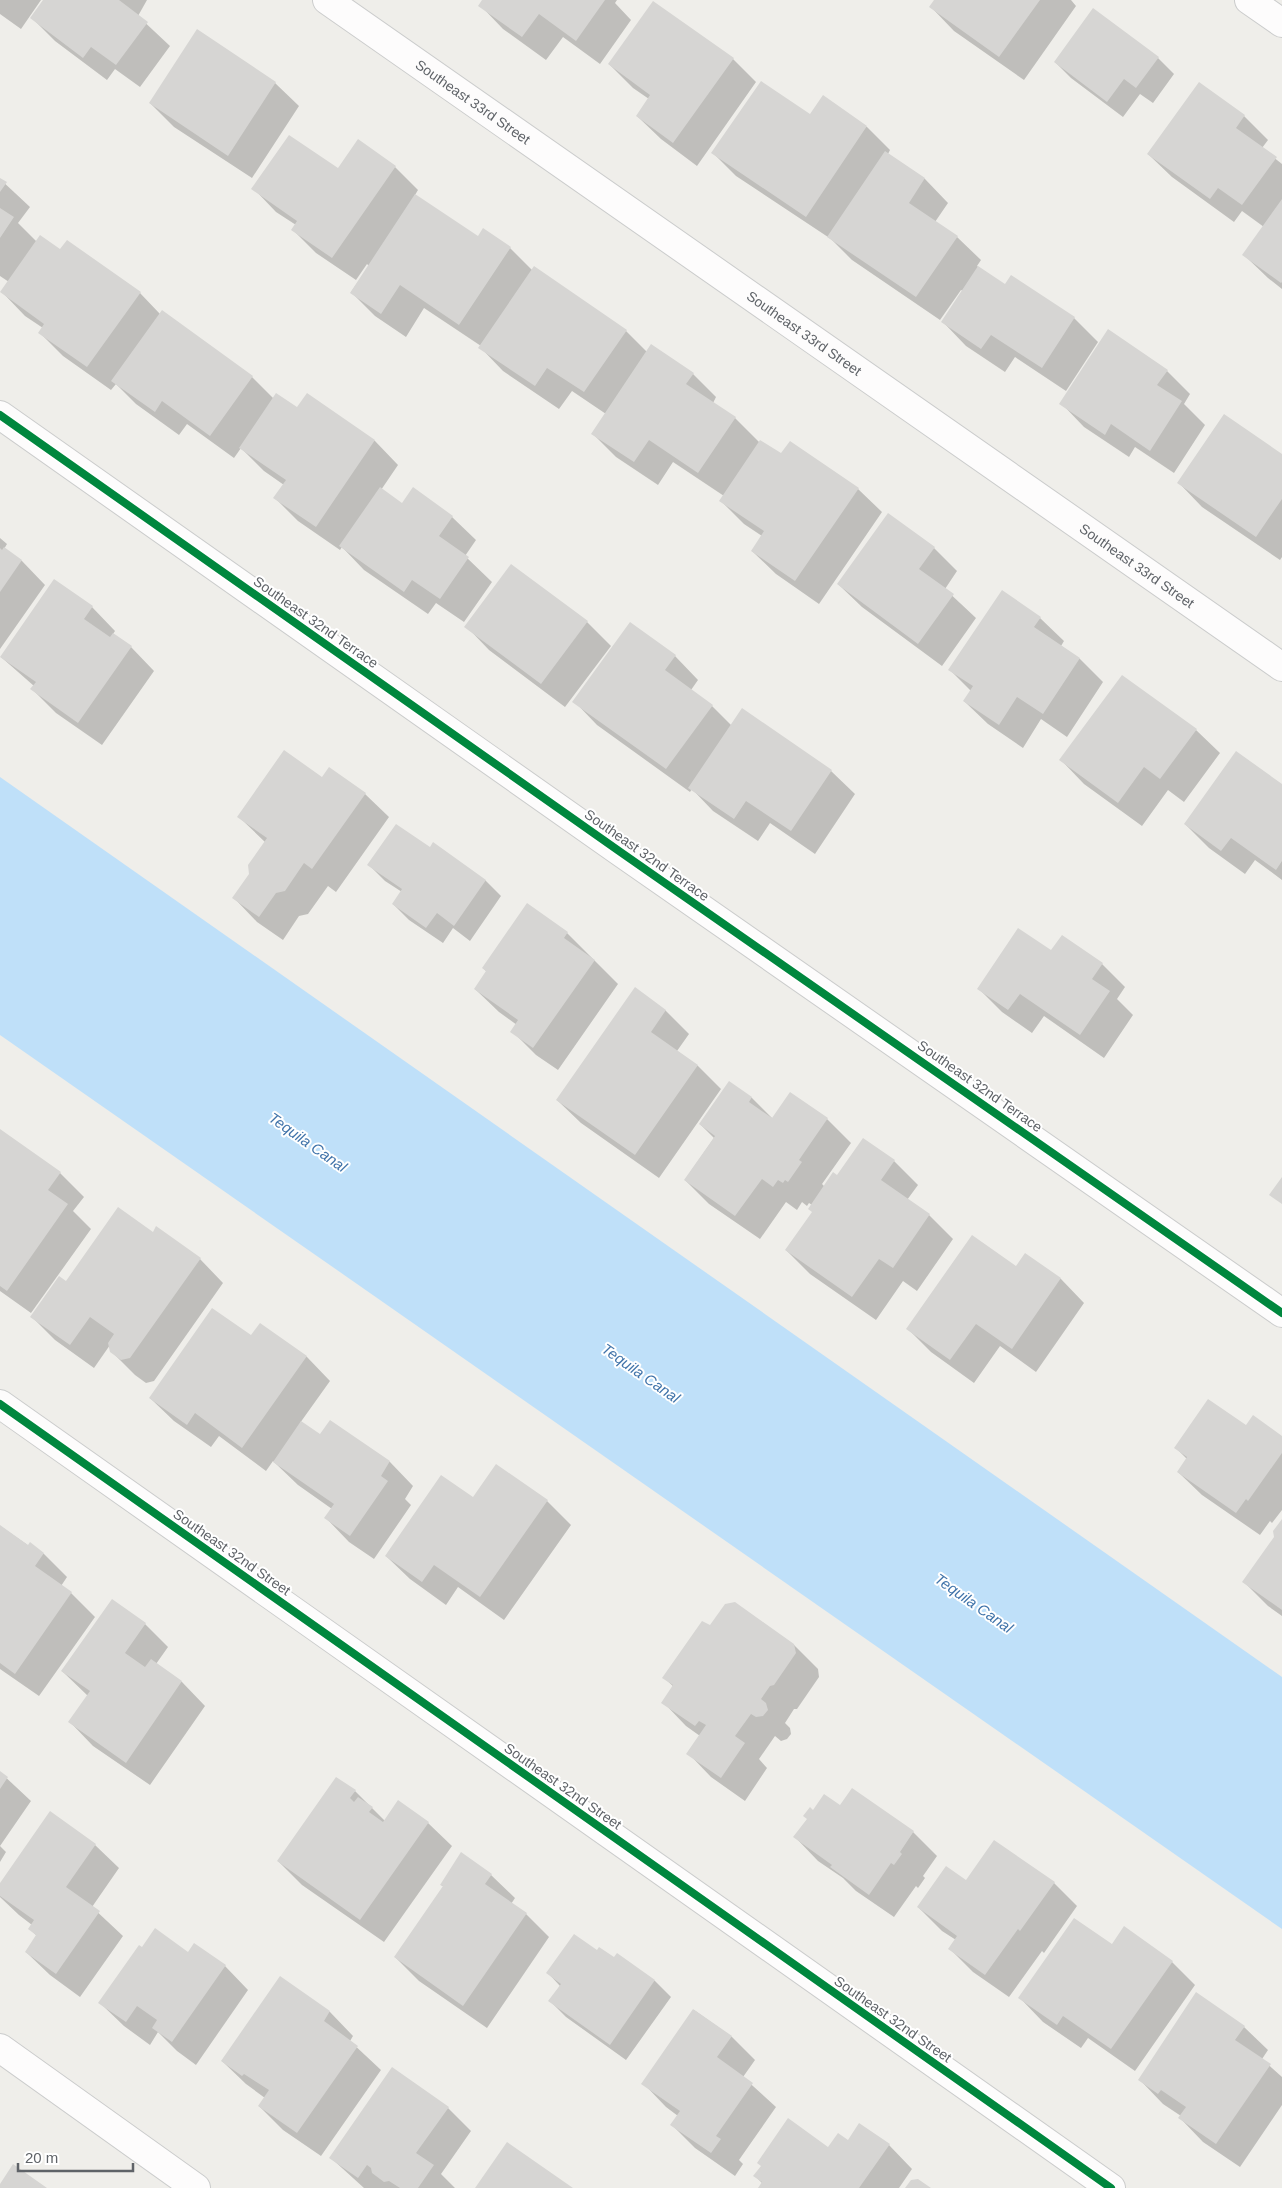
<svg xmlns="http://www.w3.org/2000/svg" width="1282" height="2188" viewBox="0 0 1282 2188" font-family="Arial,sans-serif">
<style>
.water{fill:#bfe0f9}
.shadow{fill:#0003}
.building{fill:#d6d5d3}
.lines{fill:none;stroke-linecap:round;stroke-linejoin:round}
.street-casing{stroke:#cbcccc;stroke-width:30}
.street{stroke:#fdfcfc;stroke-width:28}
.cycleway-casing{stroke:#fff;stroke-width:11}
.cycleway{stroke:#00873e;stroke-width:8}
.labels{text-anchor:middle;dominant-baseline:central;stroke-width:4;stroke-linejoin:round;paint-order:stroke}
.street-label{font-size:14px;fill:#5f6368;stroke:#fff}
.water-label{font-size:15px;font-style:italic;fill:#4174aa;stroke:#fff}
</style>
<rect width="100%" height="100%" fill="#efeeea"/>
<path class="water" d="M0 777 1282 1677V1929L0 1035Z"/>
<path class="shadow" d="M0 0H41L21 29 0 14Z
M45 0H147L138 16 170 46 140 87 115 69 107 80 55 41 32 18Z
M484 0H617L615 3 631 20 600 64 563 37 546 60 503 29 480 5Z
M936 0H1071L1076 6 1024 80 954 31 931 7Z
M1158 58 1174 74 1153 103 1140 94 1123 117 1071 78 1055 62Z
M733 59 756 82 697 166 661 139 637 116 649 99 633 88 609 64Z
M275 83 299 106 252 178 174 127 150 103Z
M811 116 867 127 890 150 888 154 925 179 948 203 935 222 957 237 981 260 977 266 1006 286 1011 276 1074 318 1098 342 1066 391 1015 357 1005 372 966 346 943 322 963 291 961 290 940 320 852 260 831 239 736 176 713 153Z
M1244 116 1268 140 1262 148 1282 164V289L1268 278 1244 255 1264 227 1242 211 1234 222 1172 177 1148 154Z
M395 167 418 190 415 195 478 238 510 248 532 270 626 331 647 352 693 374 716 397 713 403 735 418 760 443 781 455 858 489 882 512 819 604 776 574 752 551 762 536 744 524 721 501 724 496 673 462 658 485 616 457 593 434 606 414 572 391 559 409 503 371 480 347 481 346 424 308 406 337 375 316 351 292 369 266 367 264 356 280 316 253 293 230 296 225 276 212 253 188 338 170Z
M0 179 30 207 18 223 37 242 60 251 140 293 160 314 162 311 252 377 274 399 297 409 307 395 375 441 398 465 381 490 402 505 452 517 476 540 465 556 492 582 464 622 436 603 428 614 364 570 342 547 340 550 298 521 275 498 284 485 264 471 241 448 234 458 187 424 179 435 136 404 116 384 111 390 63 356 40 333 43 328 25 316 2 292 9 282 0 276Z
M1167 371 1190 394 1184 404 1205 425 1174 473 1135 447 1129 457 1084 427 1061 403Z
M1282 455V557L1280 560 1202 507 1179 483Z
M0 538 7 544 4 549 22 561 45 585 0 649Z
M934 548 957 571 945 589 976 618 942 666 862 607 838 584Z
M92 607 115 631 113 634 131 647 154 671 102 745 56 713 32 689 34 686 1 657Z
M1040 618 1064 641 1061 646 1080 659 1103 682 1067 737 1041 719 1023 748 988 724 964 701 971 691 950 670Z
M587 622 611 646 565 707 489 650 466 626Z
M675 656 698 680 691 690 712 706 732 726 831 771 855 794 815 854 770 823 758 841 713 811 692 789 690 792 597 725 574 701Z
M1196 730 1220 753 1184 802 1168 790 1142 826 1084 784 1061 760Z
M1282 785V880L1255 860 1245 874 1209 848 1185 824Z
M365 794 389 817 336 892 328 886 308 914 299 916 283 940 257 922 234 898 250 875 266 843 239 817Z
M430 849 485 880 501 896 470 941 453 928 443 943 409 920 393 904 402 892 385 881 369 865Z
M567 933 618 984 558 1070 536 1055 512 1031 517 1025 499 1012 475 989 487 972 483 968Z
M1051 952 1102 964 1125 987 1117 999 1133 1015 1104 1058 1044 1016 1032 1033 1002 1012 978 988Z
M665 1010 689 1034 677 1051 698 1066 721 1089 659 1178 581 1123 557 1100Z
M730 1083 752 1098 773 1119 791 1094 827 1119 851 1143 822 1184 825 1187 838 1177 894 1161 918 1185 907 1200 929 1215 953 1239 917 1291 903 1281 876 1320 810 1274 786 1250 813 1212 812 1205 809 1203 807 1206 802 1202 797 1210 786 1202 760 1239 709 1204 685 1180 714 1138 700 1124Z
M0 1130 60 1173 84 1197 73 1211 91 1229 31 1313 0 1291Z
M153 1233 200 1259 223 1283 154 1381 146 1383 135 1375 111 1351 110 1345 94 1368 55 1340 32 1317Z
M1025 1255 1061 1279 1084 1303 1036 1372 1000 1346 974 1383 931 1352 908 1329 1016 1268Z
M260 1325 307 1357 330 1381 300 1423 320 1436 330 1422 390 1462 413 1486 405 1499 411 1505 374 1559 349 1542 326 1518 332 1509 298 1485 273 1461 266 1471 219 1436 211 1447 174 1421 150 1398 251 1337Z
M1246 1427 1282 1437V1510L1272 1523 1270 1521 1260 1535 1202 1495 1178 1472 1187 1459 1176 1448Z
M497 1466 547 1501 571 1525 504 1620 458 1587 446 1605 410 1579 386 1556 473 1499Z
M1282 1521V1616L1268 1606 1244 1582 1276 1537Z
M0 1526 29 1546 30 1544 44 1554 67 1577 61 1586 71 1593 95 1617 39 1696 0 1669Z
M145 1624 168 1647 156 1664 182 1682 205 1706 150 1785 93 1746 70 1722 88 1696 62 1671Z
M711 1627 794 1645 818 1669 819 1677 797 1709H794L785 1723 790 1728 791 1734 787 1739 781 1741 775 1736 759 1759 767 1768 745 1801 711 1777 688 1753 700 1736 686 1726 663 1702 674 1687 664 1678Z
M0 1772 31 1801 0 1846 6 1852 0 1862Z
M355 1791 385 1821 428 1823 452 1846 384 1942 302 1885 278 1861Z
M840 1807 913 1832 937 1856 923 1876 925 1878 918 1888 916 1886 894 1917 856 1891 843 1878 818 1861 795 1837 813 1811Z
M95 1845 119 1868 92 1907 123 1936 80 1997 50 1975 26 1952 37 1936 30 1929 32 1925 19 1915 0 1897V1885Z
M491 1875 515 1898 511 1904 526 1914 549 1937 487 2028 419 1981 395 1957 444 1887 441 1885Z
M966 1882 1054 1883 1077 1906 1044 1953 1042 1951 1009 1997 973 1972 950 1949 956 1940 942 1931 918 1907Z
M1112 1946 1172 1962 1195 1985 1135 2071 1088 2038 1081 2048 1043 2022 1020 1998Z
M142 1949 189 1954 225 1966 248 1990 196 2065 177 2051 158 2032 150 2045 124 2026 100 2003Z
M597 1951 655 1981 671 1997 626 2060 566 2017 550 2001 560 1986 548 1973Z
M280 1978 330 2012 353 2036 350 2041 381 2070 321 2156 283 2130 259 2106 265 2098 246 2084 222 2061Z
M694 2010 732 2037 755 2060 743 2077 776 2107 739 2160 743 2164 735 2176 695 2148 672 2125 678 2116 666 2107 643 2083Z
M1244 2027 1268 2050 1262 2059 1282 2077V2105L1240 2167 1203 2142 1180 2118 1181 2116 1163 2104 1140 2080Z
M448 2108 471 2131 441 2174 455 2188H364L331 2158Z
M848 2141 889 2145 912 2169 899 2188H760L763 2184 755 2176Z"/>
<path class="building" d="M43 0H119L148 22 116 65 91 47 83 58 30 18Z
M482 0H605L576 41 539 14 522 37 478 6Z
M934 0H1040L999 57 929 7Z
M653 1 734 58 673 143 636 116 650 95 608 64Z
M1093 8 1159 57 1136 88 1124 79 1107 102 1054 62Z
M197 29 276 82 228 156 149 103Z
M761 81 810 114 823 95 867 126 806 217 711 153Z
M1199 82 1245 115 1236 128 1277 157 1242 205 1218 188 1210 199 1147 154Z
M289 135 338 168 358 139 396 166 332 258 291 230 297 221 251 189Z
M885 151 925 178 909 203 958 236 916 297 827 237Z
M0 178 7 182 0 192Z
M415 194 478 236 483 228 511 247 459 325 400 285 381 314 350 293Z
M1282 199V282L1281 283 1242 255Z
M0 208 14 217 0 238Z
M40 235 60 249 67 240 141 292 87 367 38 333 44 324 0 292Z
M534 266 627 330 584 392 547 368 535 386 478 348Z
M978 266 1005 284 1011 275 1075 317 1042 368 991 335 981 349 941 322Z
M162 310 253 376 210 436 162 401 155 412 111 381Z
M1108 329 1168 370 1157 385 1182 401 1150 451 1111 424 1105 435 1059 404Z
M651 344 694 373 686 384 736 417 698 473 649 440 634 462 591 434Z
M276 393 297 407 307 393 375 440 316 527 273 498 286 480 239 448Z
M1224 414 1282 454V499L1256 537 1177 483Z
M760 440 781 453 790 441 859 488 795 581 751 551 764 531 719 501Z
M380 487 402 503 413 487 453 516 439 536 469 557 440 599 412 580 404 592 339 546Z
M888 513 935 547 919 569 954 594 918 644 837 584Z
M4 547 22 560 0 592V548L2 550Z
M511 564 588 621 541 684 464 627Z
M54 579 93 606 84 619 110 637 113 633 132 646 78 723 30 689 36 682 0 657Z
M1002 590 1041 617 1034 627 1080 658 1043 714 1017 697 999 725 963 701 973 686 948 670Z
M630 622 676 655 665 670 713 705 666 769 572 702Z
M1122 675 1197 729 1160 779 1144 767 1118 803 1059 760Z
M742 708 832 770 791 831 746 801 734 819 688 788Z
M284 750 322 777 329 767 366 793 312 869 304 863 285 891 276 893 259 917 232 898 249 874 248 865 267 838 237 817Z
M1236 751 1282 784V861L1276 870 1231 838 1221 851 1184 824Z
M396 824 430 847 433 842 486 880 454 926 437 913 426 928 392 904 402 889 367 865Z
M527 903 568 932 564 938 595 960 533 1048 510 1032 518 1020 474 989 486 971 482 968Z
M1018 928 1051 950 1062 935 1103 963 1092 979 1110 991 1080 1035 1020 994 1008 1010 977 989Z
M635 987 666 1010 651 1032 698 1065 635 1155 556 1100Z
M729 1081 752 1097 749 1102 772 1118 790 1092 828 1118 799 1160 802 1162 788 1182 785 1180 783 1183 778 1180 773 1187 762 1179 735 1216 684 1180 715 1136 699 1124Z
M0 1129 61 1172 48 1190 68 1204 7 1291 0 1286Z
M863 1138 895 1160 881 1180 930 1214 893 1268 879 1259 852 1297 785 1250 812 1212 808 1209 833 1172 837 1175Z
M1282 1177V1204L1269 1195Z
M118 1207 153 1232 156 1226 201 1258 130 1358 121 1360 110 1352 108 1343 114 1334 90 1317 70 1345 30 1317 59 1276 66 1281Z
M972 1235 1016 1266 1025 1253 1061 1278 1012 1349 976 1324 950 1360 906 1329Z
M212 1308 251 1335 260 1323 307 1356 242 1448 195 1413 187 1425 149 1398Z
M1208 1399 1246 1425 1253 1415 1282 1436V1453L1248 1501 1246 1499 1236 1513 1177 1472 1187 1457 1174 1448Z
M330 1420 390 1461 381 1476 388 1481 350 1536 324 1518 334 1504 273 1462 301 1421 320 1434Z
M496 1464 548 1500 480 1597 434 1565 422 1582 385 1556 441 1475 473 1497Z
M1282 1519V1610L1242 1582 1274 1537 1273 1531Z
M0 1525 28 1545 30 1542 44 1553 35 1566 72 1592 15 1674 0 1663Z
M112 1599 146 1623 125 1653 145 1667 151 1659 182 1681 126 1763 68 1722 90 1691 61 1671Z
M735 1602 794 1644 796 1653 774 1685 770 1686 761 1699 766 1703 768 1710 763 1716 756 1717 751 1714 735 1736 745 1743 721 1778 686 1754 706 1725 699 1721 695 1726 661 1703 673 1685 662 1678 702 1621 710 1625 725 1604Z
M0 1771 8 1777 0 1789Z
M336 1777 356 1790 350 1798 354 1802 358 1797 373 1807 369 1812 383 1822 398 1800 429 1822 360 1920 277 1861Z
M852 1788 914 1831 900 1852 902 1854 894 1865 891 1863 869 1895 830 1867 832 1865 793 1837 807 1819 803 1816 810 1807 813 1810 824 1794 840 1805Z
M50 1811 96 1844 66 1887 100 1911 56 1974 25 1952 36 1935 28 1929 34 1920 0 1896V1883Z
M994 1840 1055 1882 1020 1931 1018 1929 985 1975 948 1949 957 1936 917 1907 946 1866 966 1880Z
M461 1852 492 1874 485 1884 527 1913 463 2006 394 1957 443 1886 440 1885Z
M1074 1918 1112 1944 1124 1926 1173 1961 1111 2049 1063 2016 1057 2025 1018 1998Z
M155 1928 188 1952 194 1943 226 1965 172 2042 152 2028 157 2020 137 2006 126 2022 98 2003 139 1945 142 1947Z
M574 1934 597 1950 599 1947 614 1957 617 1953 655 1980 610 2045 548 2001 561 1984 546 1973Z
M280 1976 330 2011 324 2021 358 2046 297 2133 258 2106 269 2090 244 2074 242 2076 221 2061Z
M1196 1992 1245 2026 1235 2040 1271 2064 1216 2144 1178 2118 1186 2107 1161 2090 1158 2094 1138 2080Z
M693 2009 732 2036 717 2057 753 2083 716 2136 721 2139 711 2153 670 2125 680 2111 641 2084Z
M392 2067 449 2107 416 2153 434 2165 418 2188H400L389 2181 384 2182 372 2173 371 2168 367 2165 358 2178 329 2158Z
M788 2118 828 2147 838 2133 848 2140 859 2123 890 2144 859 2188H758L762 2182 753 2176 761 2166 757 2163Z
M507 2142 573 2188H475Z
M13 2164 47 2188H0V2184Z
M918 2179 931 2188H905L911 2180Z"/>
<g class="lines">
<defs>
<g id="street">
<path id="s1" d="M327 0 1282 667"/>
<path d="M1249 0 1282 23"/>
<path d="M0 415 619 851 1282 1313"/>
<path d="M0 1404 1111 2188"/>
<path d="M0 2048 196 2188"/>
</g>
</defs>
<use href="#street" class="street-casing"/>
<use href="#street" class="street"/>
<defs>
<path id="cycleway" d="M0 415 619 851 1282 1313
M0 1404 1111 2188"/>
</defs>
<use href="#cycleway" class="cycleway-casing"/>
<use href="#cycleway" class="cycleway"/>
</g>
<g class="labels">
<g class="street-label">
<text stroke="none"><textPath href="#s1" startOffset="178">Southeast 33rd Street</textPath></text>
<text stroke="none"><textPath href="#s1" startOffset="582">Southeast 33rd Street</textPath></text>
<text stroke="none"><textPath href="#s1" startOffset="988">Southeast 33rd Street</textPath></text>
<text transform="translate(316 622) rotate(35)">Southeast 32nd Terrace</text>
<text transform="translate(647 855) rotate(35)">Southeast 32nd Terrace</text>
<text transform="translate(980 1086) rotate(35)">Southeast 32nd Terrace</text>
<text transform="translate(232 1552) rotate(35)">Southeast 32nd Street</text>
<text transform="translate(563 1786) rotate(35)">Southeast 32nd Street</text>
<text transform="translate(893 2019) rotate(35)">Southeast 32nd Street</text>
</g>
<g class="water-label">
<text transform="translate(308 1142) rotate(35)">Tequila Canal</text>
<text transform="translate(641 1373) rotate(35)">Tequila Canal</text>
<text transform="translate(974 1603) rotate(35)">Tequila Canal</text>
</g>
</g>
<path d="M18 2163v8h115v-8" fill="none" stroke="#5f6368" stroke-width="2.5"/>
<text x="25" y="2163" font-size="15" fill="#5f6368" stroke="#ffffff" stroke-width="4" paint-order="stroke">20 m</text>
</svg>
